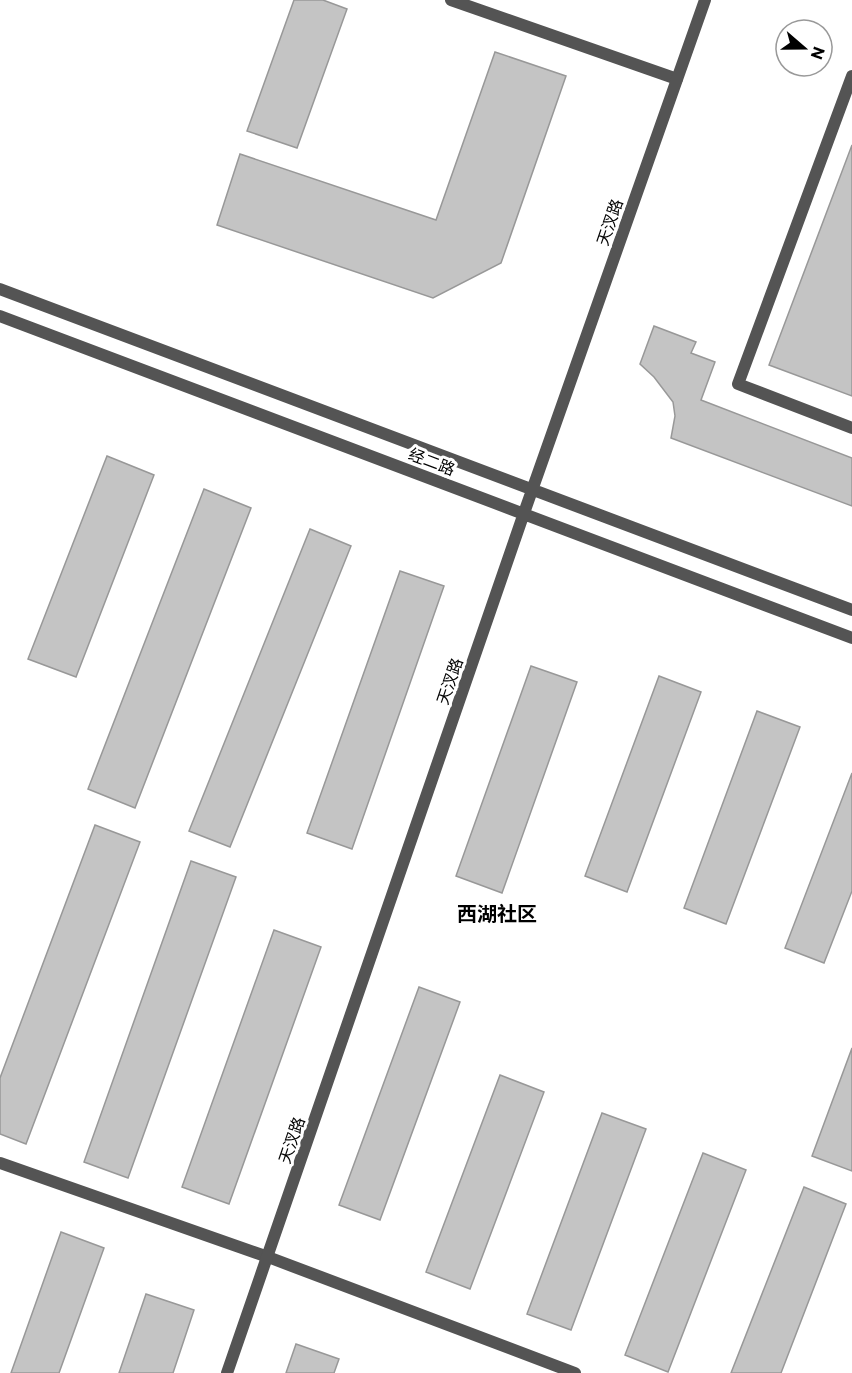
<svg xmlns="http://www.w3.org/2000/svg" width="852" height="1373" viewBox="0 0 852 1373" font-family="Commissioner,'Noto Sans SC',sans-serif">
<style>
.building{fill:#c4c4c4;stroke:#989898;stroke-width:1.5}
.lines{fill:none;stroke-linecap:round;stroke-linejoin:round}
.service{stroke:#545454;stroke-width:12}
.minor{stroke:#545454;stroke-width:12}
.tertiary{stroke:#545454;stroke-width:12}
.labels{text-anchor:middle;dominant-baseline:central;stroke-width:6;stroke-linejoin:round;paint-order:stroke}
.street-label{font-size:16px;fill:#000;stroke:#fff}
.quarter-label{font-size:20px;font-weight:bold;fill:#000;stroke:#fff}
</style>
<rect width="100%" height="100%" fill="#fff"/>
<path class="building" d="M294 0H323L347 9 297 148 247 131Z
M495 52 566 76 501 263 433 298 217 225 240 154 436 220Z
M852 145V396L769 365Z
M654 326 696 342 691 353 715 362 701 400 852 458V506L671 438 675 416 673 402 654 377 640 364Z
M107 456 154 475 76 677 28 659Z
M204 489 251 508 135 808 88 789Z
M310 529 351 546 230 847 189 831Z
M400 571 444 586 352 849 307 833Z
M531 666 577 682 502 893 456 876Z
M659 676 701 692 627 892 585 876Z
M757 711 800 727 726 924 684 908Z
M852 773V891L824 963 785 948Z
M95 825 140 842 26 1144 0 1134V1078Z
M191 861 236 877 128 1178 84 1162Z
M274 930 321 947 229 1204 182 1187Z
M419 987 460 1002 380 1220 339 1205Z
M852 1048V1171L812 1156Z
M500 1075 544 1092 470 1289 426 1272Z
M602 1113 646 1129 571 1330 527 1314Z
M703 1153 746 1170 668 1372 625 1355Z
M804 1187 846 1204 781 1373H731Z
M61 1232 104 1248 59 1373H11Z
M146 1294 194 1310 173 1373H119Z
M296 1344 339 1359 334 1373H286Z"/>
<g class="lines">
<path class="service" d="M451 0 677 79
M852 76 738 384 852 428"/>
<path class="minor" d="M0 1163 268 1257 575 1373"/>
<path class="tertiary" d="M0 289 852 610
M0 316 852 638
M227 1373 524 513 705 0"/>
</g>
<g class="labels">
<g class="street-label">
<text transform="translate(609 222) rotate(-71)">天汊路</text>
<text transform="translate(432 461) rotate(21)">经二路</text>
<text transform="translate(449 681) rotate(-71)">天汊路</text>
<text transform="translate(291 1140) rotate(-71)">天汊路</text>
</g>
<g class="quarter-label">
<text x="497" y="913">西湖社区</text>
</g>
</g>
<g transform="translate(804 48) rotate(110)"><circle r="28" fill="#ffffff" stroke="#999999" stroke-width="1.5"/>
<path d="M0-4.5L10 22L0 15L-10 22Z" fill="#000000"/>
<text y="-9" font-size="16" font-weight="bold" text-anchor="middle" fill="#000000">N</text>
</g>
</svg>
